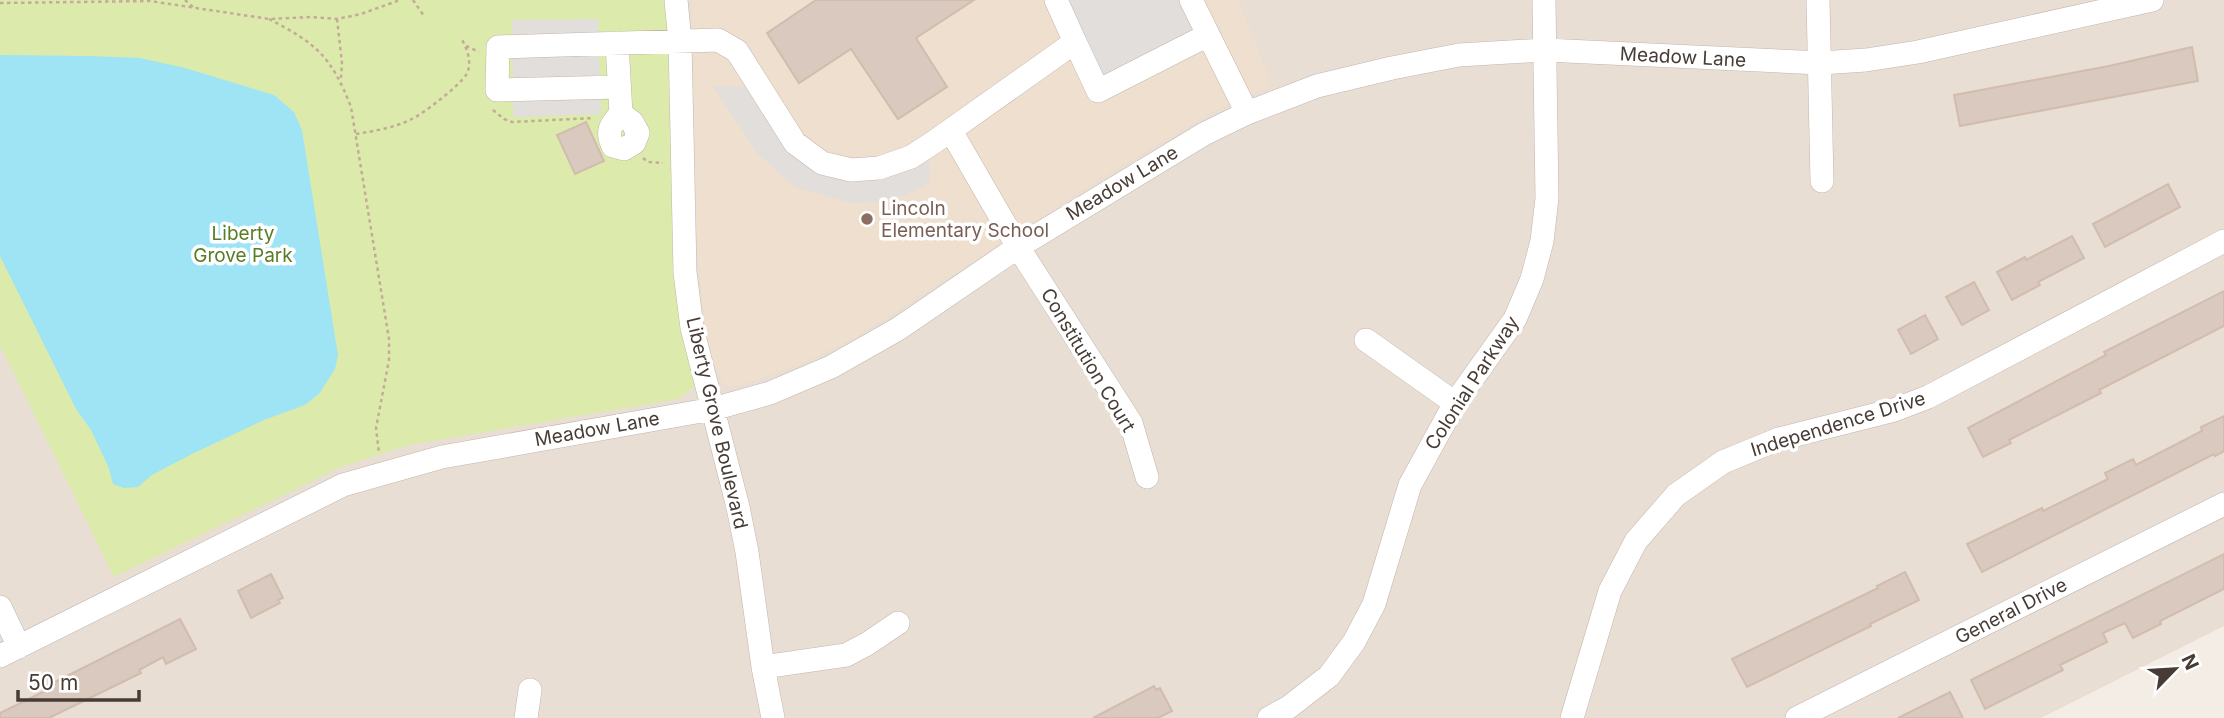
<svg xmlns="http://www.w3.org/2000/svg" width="2224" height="718" viewBox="0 0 2224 718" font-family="Inter,sans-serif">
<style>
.residential{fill:#e8ded4}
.education{fill:#eedfcf}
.green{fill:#dcebac}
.parking{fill:#e2dedb}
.water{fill:#9fe4f4}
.building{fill:#d9c9be;stroke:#d2bcae;stroke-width:2}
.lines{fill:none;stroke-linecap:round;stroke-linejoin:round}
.minor-casing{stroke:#c3b5ab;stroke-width:24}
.path{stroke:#c3ab98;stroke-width:2.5;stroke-dasharray:3.5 3.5;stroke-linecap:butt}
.minor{stroke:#fff;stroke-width:23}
.education-dot{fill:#8d6e63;stroke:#fff;stroke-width:2.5}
.labels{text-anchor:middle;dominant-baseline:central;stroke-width:7;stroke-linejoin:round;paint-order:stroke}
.street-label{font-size:19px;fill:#473c35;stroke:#fff}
.education-label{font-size:19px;fill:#785e54;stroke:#fff;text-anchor:start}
.park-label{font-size:19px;fill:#597d24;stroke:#fff}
</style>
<rect width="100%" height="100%" fill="#f4ede6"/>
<path class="residential" d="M0 0H2224V626L2041 718H0Z"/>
<path class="education" d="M691 0H1238L1272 85 1207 115 1089 186 860 335 810 360 743 385 730 387 724 384 714 364 706 335 697 252Z"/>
<path class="green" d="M0 0H669L696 379 694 387 678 399 409 445 341 467 114 577 0 345Z"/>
<path class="parking" d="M1056 0H1191L1208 35 1098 91Z
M598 19 601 114 513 117 512 20Z
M713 86 760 87 795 143 850 170 928 146 930 182 904 196 875 202 851 203 795 187 757 153Z"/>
<path class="water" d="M0 55 90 56 140 58 185 68 274 95 294 112 302 130 338 355 335 369 319 394 305 405 264 420 192 454 152 475 138 487 124 488 113 484 108 466 91 430 76 409 0 256Z"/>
<path class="building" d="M816 0H974L916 38 947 87 898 119 851 49 799 83 767 33Z
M2192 47 2198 81 1960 126 1954 95 2109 66Z
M586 122 604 161 575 174 557 135Z
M2168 184 2180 207 2105 247 2093 224Z
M2072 236 2084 258 2038 282 2040 285 2012 300 1997 272 2025 257 2026 260Z
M1974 282 1989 310 1962 325 1946 297Z
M2224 291V326L2099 390 2101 393 2009 440 2011 443 1983 457 1968 428 2106 355 2104 352Z
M1925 315 1938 339 1911 354 1898 330Z
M2224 416V451L2215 456 2214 454 1982 572 1967 544 2042 508 2043 511 2108 479 2105 473 2133 459 2136 465 2202 431 2201 427Z
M2224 554V589L2160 621 2161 624 2133 638 2125 623 2103 633 2107 642 2060 665 2063 670 1985 709 1971 680Z
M1905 572 1919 600 1870 624 1871 626 1747 687 1732 659 1878 588 1877 586Z
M271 574 283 598 278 600 280 603 251 618 238 591Z
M180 619 196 649 166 664 163 657 139 670 141 673 49 718H0V713L53 687 51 684Z
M1154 686 1156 690 1160 688 1172 711 1158 718H1093Z
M1950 692 1963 718H1898Z"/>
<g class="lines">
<defs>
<path id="minor" d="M676 0 680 41 685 272 692 328 738 507 747 552 763 667 773 718
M1191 0 1247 113
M1818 0 1822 181
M1075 42 1098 91 1208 35
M617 43 621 114C610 125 606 132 613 146L624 149 634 143 638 133 632 122 621 114
M618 87 497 90 498 47 718 40 737 51 795 143 822 163 851 170 879 168 911 157 934 142 1075 42 1056 0
M951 131 1018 247 1131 423 1147 477
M1366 340 1455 403
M0 607 19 647
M0 656 343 485 442 457 713 409 770 393 831 367 898 329 1018 247 1204 134 1247 113 1317 86 1392 68 1459 55 1545 50 1820 63 1866 60 1918 52 2152 0
M763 667 846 655 867 644 898 623
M526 718 530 690
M1269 718 1289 707 1329 676 1354 642 1374 604 1410 485 1455 403 1515 319 1532 279 1542 241 1547 198 1544 0
M1572 718 1610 591 1636 541 1676 495 1723 462 1779 439 1894 410 1928 397 2224 241
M1797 718 2224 504"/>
</defs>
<use href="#minor" class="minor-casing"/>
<path class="path" d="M185 0 193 7
M413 0 424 16
M0 3 150 1 269 19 311 17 337 19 361 14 400 0
M269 19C317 44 331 56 351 107L389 339V360L376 428 379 453
M337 19 342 63 341 78
M466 46 479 52
M493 110 504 119 512 122 594 118
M356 134C374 131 393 128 410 120 423 114 458 87 466 75 473 64 467 48 461 38
M643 158 648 162 663 163"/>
<use href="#minor" class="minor"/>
</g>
<circle class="education-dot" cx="867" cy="219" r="7"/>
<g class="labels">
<g class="street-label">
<text transform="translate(1683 57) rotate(3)">Meadow Lane</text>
<text transform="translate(1122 183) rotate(-31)">Meadow Lane</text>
<text transform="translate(1088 360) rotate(59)">Constitution Court</text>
<text transform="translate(1472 383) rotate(-57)">Colonial Parkway</text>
<text transform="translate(717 423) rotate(77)">Liberty Grove Boulevard</text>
<text transform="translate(1838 424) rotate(-17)">Independence Drive</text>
<text transform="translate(597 429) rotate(-10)">Meadow Lane</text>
<text transform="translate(2011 611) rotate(-27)">General Drive</text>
</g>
<g class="education-label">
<text x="881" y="208">Lincoln<tspan x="881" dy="22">Elementary School</tspan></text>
</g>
<g class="park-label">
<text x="243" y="233">Liberty<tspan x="243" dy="22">Grove Park</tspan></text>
</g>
</g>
<g transform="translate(2175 669) rotate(65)" stroke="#ffffff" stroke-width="5" paint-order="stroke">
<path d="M0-5L12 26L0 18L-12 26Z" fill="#473c35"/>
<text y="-10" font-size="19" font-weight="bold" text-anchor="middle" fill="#473c35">N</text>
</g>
<path d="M18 690v10h121v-10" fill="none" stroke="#473c35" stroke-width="3.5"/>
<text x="28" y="690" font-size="21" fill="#473c35" stroke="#ffffff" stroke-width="5" paint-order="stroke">50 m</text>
</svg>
